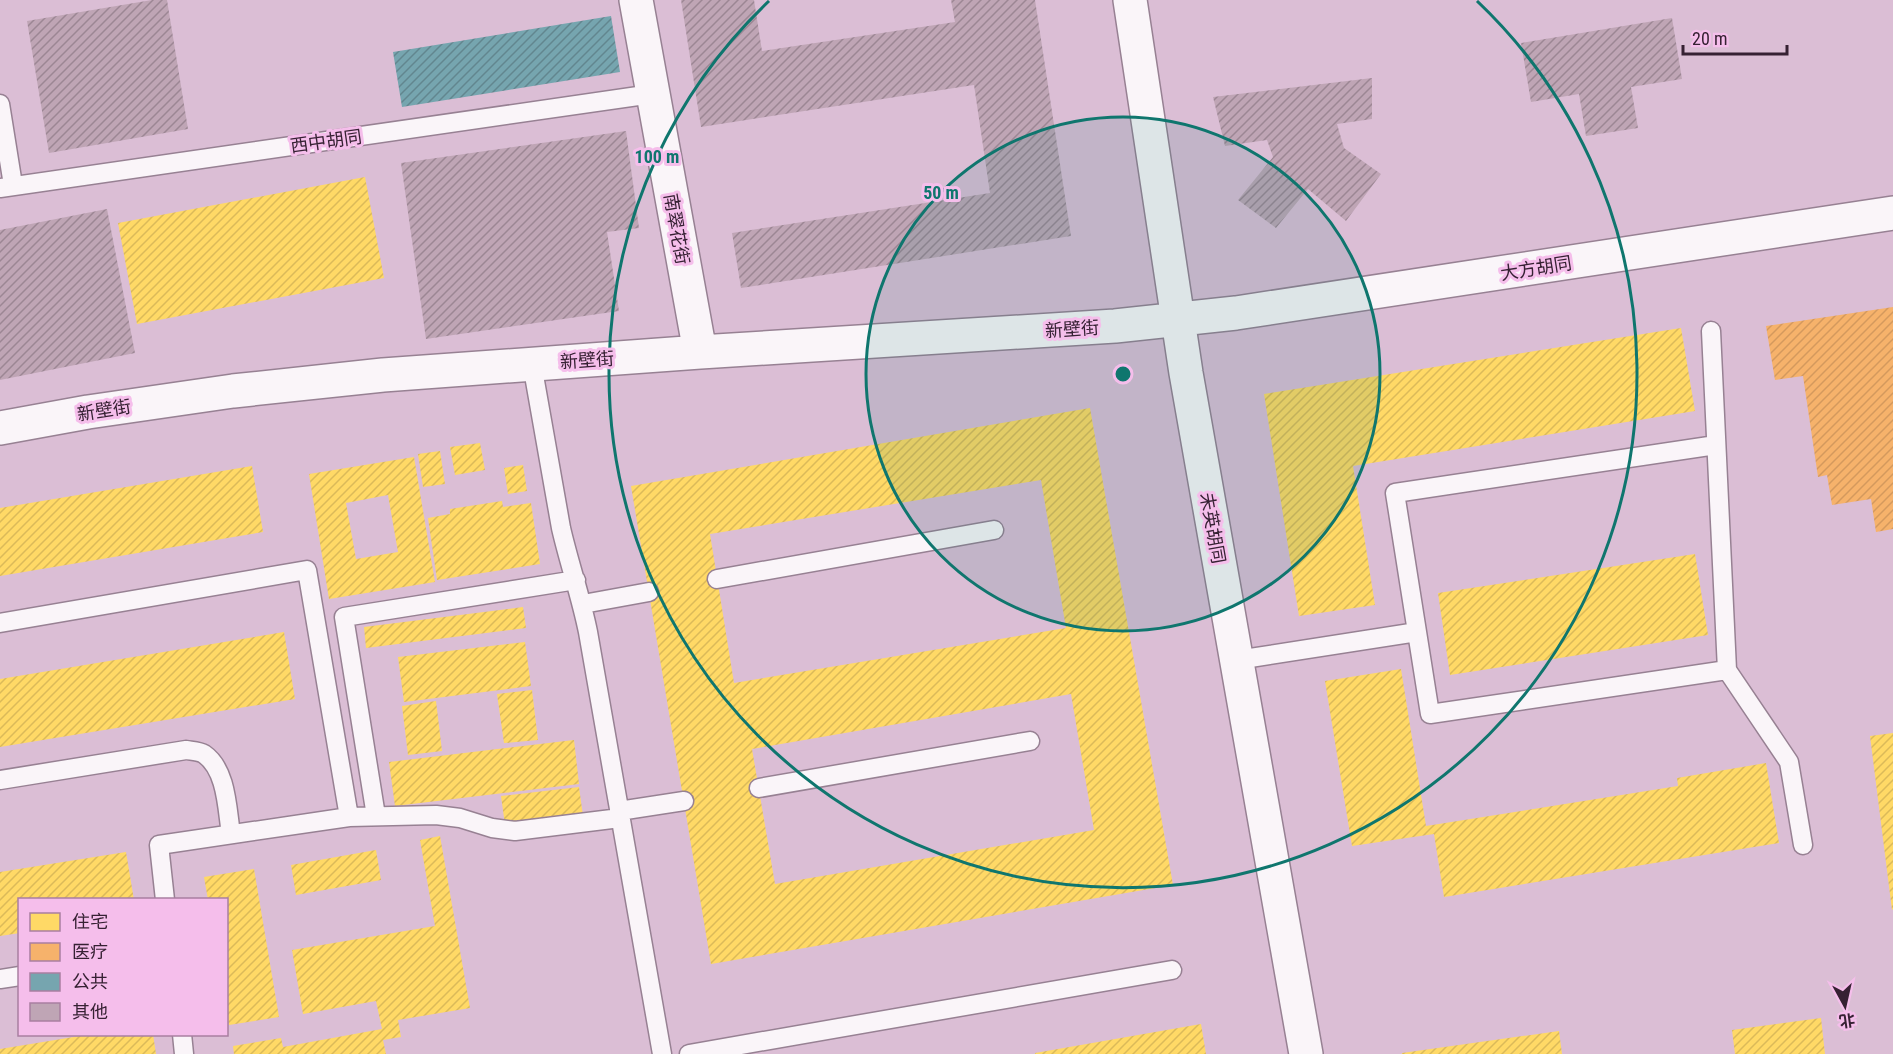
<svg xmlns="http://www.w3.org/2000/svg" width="1893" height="1054" viewBox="0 0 1893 1054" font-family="'Roboto Condensed','Noto Sans SC',sans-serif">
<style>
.homes{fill:url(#homes-hatch);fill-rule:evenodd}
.health{fill:url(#health-hatch)}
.public{fill:url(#public-hatch)}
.building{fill:url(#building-hatch)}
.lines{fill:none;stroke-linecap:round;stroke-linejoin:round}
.lane-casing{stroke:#978193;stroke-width:21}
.street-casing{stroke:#978193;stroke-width:36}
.lane{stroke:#faf5f9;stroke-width:18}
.street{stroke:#faf5f9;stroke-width:33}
.ring{fill:none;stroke:#0f766e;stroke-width:3}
.labels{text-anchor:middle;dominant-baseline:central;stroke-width:6;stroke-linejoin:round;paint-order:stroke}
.street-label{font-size:18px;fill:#362133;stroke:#f5beeb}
.centre{fill:#0f766e;stroke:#f5beeb;stroke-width:3}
.ring-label{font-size:18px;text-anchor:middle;font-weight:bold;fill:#0f766e;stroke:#f5beeb;stroke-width:6;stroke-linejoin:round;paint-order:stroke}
</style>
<defs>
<pattern id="homes-hatch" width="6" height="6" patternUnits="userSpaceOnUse" patternTransform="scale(1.5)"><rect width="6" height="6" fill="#ffd966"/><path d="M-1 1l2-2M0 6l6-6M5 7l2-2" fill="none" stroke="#dbba59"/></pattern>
<pattern id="health-hatch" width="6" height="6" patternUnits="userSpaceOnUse" patternTransform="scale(1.5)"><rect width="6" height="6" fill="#f6b26b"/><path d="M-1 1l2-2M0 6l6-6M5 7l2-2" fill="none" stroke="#d4995d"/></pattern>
<pattern id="public-hatch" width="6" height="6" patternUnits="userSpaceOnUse" patternTransform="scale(1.5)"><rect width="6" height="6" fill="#76a5af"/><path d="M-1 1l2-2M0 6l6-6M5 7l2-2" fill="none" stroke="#62868f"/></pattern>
<pattern id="building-hatch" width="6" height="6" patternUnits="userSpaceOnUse" patternTransform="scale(1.5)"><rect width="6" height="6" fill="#bfa5b5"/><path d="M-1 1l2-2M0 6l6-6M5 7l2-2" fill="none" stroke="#9c8694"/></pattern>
</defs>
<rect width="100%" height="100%" fill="#dbbed5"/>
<path class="homes" d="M365 177 384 278 137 324 118 223Z
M1681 328 1695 411 1353 466 1375 605 1299 616 1264 394Z
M1090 408 1173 885 711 964 631 486ZM1041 480 1066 628 734 683 710 534ZM1071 694 1094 830 775 884 752 749Z
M480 443 485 470 455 475 450 447Z
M440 451 445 484 423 487 418 454Z
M414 457 435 582 329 599 309 474ZM388 495 398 552 356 559 346 503Z
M523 465 527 491 508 494 504 468Z
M252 466 263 532 0 576V508Z
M502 501 503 507 531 503 540 564 437 580 428 518 450 514V509Z
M1695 554 1708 635 1450 675 1438 593Z
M523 607 526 628 366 648 364 627Z
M284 632 295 699 0 747V679Z
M525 642 531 686 404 702 398 657Z
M1401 669 1426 826 1678 786 1677 778 1766 763 1779 843 1444 897 1434 834 1352 846 1325 681Z
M532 690 538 740 504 743 497 694Z
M436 701 442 751 408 755 402 706Z
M1893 733V909L1892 910 1870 736Z
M574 740 579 784 395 806 389 762Z
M579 787 583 816 505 825 501 796Z
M440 836 470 1008 398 1020 401 1037 383 1040 386 1054H234L233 1046 281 1038 283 1047 382 1029 376 1001 303 1014 292 950 435 926 420 840Z
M376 850 381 880 296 895 291 865Z
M126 852 134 900H20V933L0 936V872Z
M254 869 279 1017 229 1025 226 1009V900H208L204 877Z
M1821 1018 1825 1054H1735L1732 1030Z
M1201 1024 1206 1054H1035V1053Z
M1559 1031 1562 1054H1402V1053Z
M92 1034H153L156 1054H0V1049Z"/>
<path class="health" d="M1893 307V529L1876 532 1871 499 1832 505 1827 475 1818 477 1803 376 1775 380 1766 326Z"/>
<path class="public" d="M611 16 620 72 402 107 393 52Z"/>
<path class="building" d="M152 0H167L188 129 49 153 27 21Z
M681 0H754L762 51 955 22 951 0H1035L1071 236 741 288 732 233 990 193 974 85 701 127Z
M1672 18 1682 79 1631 87 1638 128 1586 136 1579 94 1531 102 1521 43Z
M1372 78V119L1337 124 1344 148 1381 174 1346 221 1308 189 1276 228 1238 200 1273 157 1267 140 1225 146 1213 97Z
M626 131 639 228 607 232 619 311 426 339 401 163Z
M107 209 135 353 0 380V230Z"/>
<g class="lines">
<defs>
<path id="lane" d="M0 104 13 185
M0 188 652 94
M1711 331 1727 670 1789 762 1803 845
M532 364 561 528C569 563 581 597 588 632L662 1054
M1716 445 1395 493 1430 714 1727 670
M717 579 994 530
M583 604 649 592
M0 623 307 570 349 817
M1237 660 1417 632
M0 780 186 750C192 751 199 751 204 754 227 770 227 809 231 834
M759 788 1030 741
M619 811 684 801
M376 816 344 617 576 580
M165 900 159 845 349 817 436 815 460 818 492 828 515 831 620 818
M0 979 20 976
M182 1034 184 1054
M689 1054 1172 970"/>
<path id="street" d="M636 0 700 352
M1130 0 1186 373 1306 1054
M0 428 88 412 233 391 383 375 700 352 1115 326 1236 313 1893 213"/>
</defs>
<use href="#lane" class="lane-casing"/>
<use href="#street" class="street-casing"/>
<use href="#lane" class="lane"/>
<use href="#street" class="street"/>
</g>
<circle cx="1123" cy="374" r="257" fill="#0f766e" fill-opacity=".12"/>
<g class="ring">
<circle cx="1123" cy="374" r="257"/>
<path d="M1477 1A514 514 0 1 1 769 1"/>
</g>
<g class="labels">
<g class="street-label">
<text transform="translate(326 141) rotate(-8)">西中胡同</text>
<text transform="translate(677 229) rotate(80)">南翠花街</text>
<text transform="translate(1536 268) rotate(-9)">大方胡同</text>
<text transform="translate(1072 329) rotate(-4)">新壁街</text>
<text transform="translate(587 360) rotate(-4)">新壁街</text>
<text transform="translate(104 410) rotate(-9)">新壁街</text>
<text transform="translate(1213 528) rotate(80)">未英胡同</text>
</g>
</g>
<circle cx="1123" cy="374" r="9" class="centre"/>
<g class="ring-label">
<text x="657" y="163">100 m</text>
<text x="941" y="199">50 m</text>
</g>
<rect x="18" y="898" width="210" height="138" fill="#f5beeb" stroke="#a97fa1" stroke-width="1.5"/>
<rect x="30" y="913" width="30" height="18" fill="#ffd966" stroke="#a97fa1" stroke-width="1.5"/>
<text x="72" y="928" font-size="18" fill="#362133">住宅</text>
<rect x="30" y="943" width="30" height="18" fill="#f6b26b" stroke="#a97fa1" stroke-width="1.5"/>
<text x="72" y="958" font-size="18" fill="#362133">医疗</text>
<rect x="30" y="973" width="30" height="18" fill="#76a5af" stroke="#a97fa1" stroke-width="1.5"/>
<text x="72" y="988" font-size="18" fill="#362133">公共</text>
<rect x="30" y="1003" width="30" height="18" fill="#bfa5b5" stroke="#a97fa1" stroke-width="1.5"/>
<text x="72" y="1018" font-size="18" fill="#362133">其他</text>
<g transform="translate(1845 1006) rotate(172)" stroke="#f5beeb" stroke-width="4.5" paint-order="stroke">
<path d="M0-4.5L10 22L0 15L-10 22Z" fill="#362133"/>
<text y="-9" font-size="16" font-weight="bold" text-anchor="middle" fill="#362133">北</text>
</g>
<path d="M1683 45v9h104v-9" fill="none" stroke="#362133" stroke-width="3"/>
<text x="1692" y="45" font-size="18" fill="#362133" stroke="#f5beeb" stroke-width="4.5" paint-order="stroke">20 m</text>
</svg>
